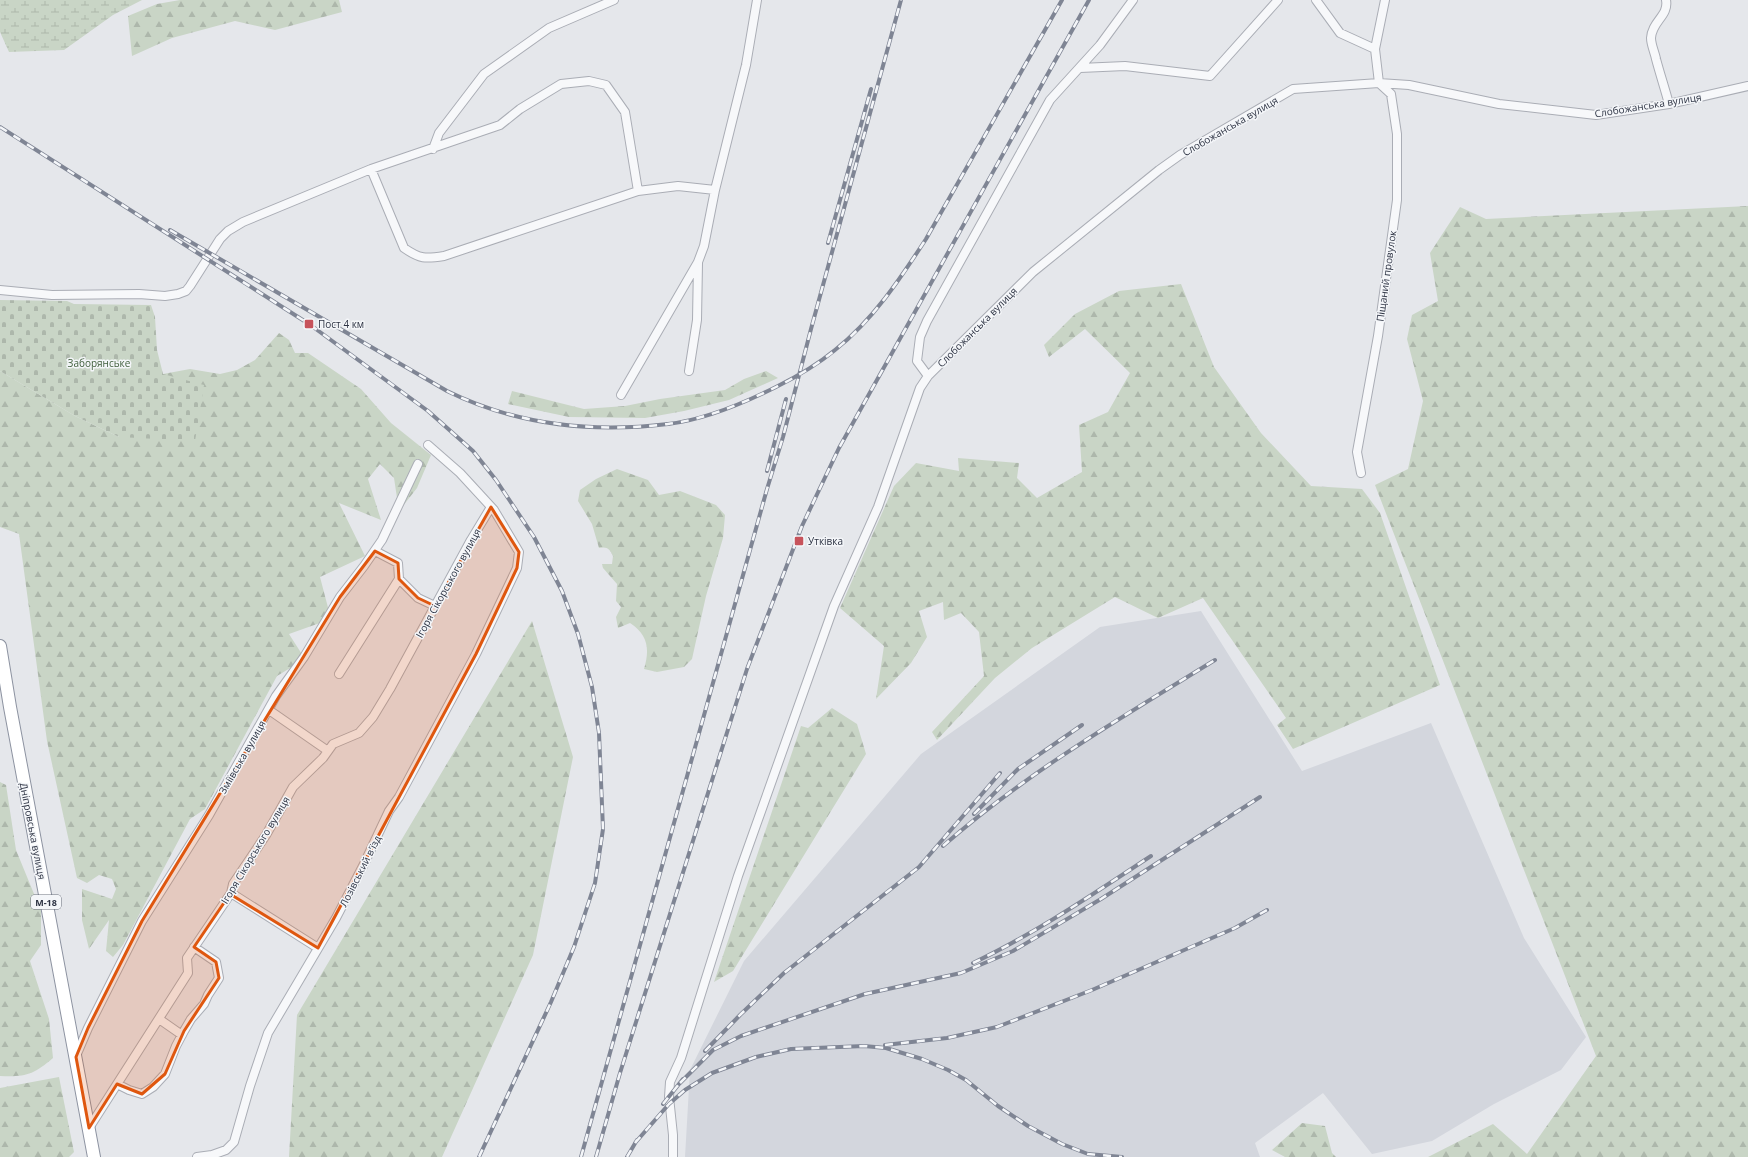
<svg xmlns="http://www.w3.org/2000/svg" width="1748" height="1157" viewBox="0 0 1748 1157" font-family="'Open Sans',sans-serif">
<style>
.built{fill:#d3d6dd}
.forest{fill:url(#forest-firs)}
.wetland{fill:url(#wetland-marsh)}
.cemetery{fill:url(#cemetery-stones)}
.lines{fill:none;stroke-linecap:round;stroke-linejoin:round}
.minor-casing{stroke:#aaadb5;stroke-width:10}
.highway-casing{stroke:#8d93a1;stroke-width:14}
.minor{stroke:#f7f8fa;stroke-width:8}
.highway{stroke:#fff;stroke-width:12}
.rail-casing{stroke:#7f8594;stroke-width:4}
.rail{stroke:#f4f6f9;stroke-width:2.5;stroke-dasharray:8;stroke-linecap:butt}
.marked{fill:#df570f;fill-opacity:0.2;stroke:#df570f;stroke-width:3;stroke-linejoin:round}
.poi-dot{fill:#c7535b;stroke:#f4f6f9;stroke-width:1.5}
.labels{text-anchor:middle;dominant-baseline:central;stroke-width:3;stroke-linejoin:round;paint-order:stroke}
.shield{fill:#f4f6f9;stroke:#696e7a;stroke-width:1}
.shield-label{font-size:9px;font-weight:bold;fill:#2d3343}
.street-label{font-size:10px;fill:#2d3343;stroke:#f4f6f9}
.poi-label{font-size:10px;fill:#2d3343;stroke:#f4f6f9;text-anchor:start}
.park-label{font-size:10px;fill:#3f5e3b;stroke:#f4f6f9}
</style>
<defs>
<pattern id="forest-firs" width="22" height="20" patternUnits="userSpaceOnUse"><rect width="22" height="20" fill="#c9d5c6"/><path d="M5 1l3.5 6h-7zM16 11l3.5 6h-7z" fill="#adb7ab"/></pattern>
<pattern id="wetland-marsh" width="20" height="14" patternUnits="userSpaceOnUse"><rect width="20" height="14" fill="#c9d5c6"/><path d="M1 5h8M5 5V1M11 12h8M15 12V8" fill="none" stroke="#adb7ab"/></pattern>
<pattern id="cemetery-stones" width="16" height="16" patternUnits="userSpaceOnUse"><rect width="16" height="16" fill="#c9d5c6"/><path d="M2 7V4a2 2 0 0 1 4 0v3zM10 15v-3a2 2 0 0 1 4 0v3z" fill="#adb7ab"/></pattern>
</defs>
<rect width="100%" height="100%" fill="#e5e7eb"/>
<path class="built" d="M1201 611 1302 771 1431 723 1524 938 1586 1037 1561 1070 1494 1104 1432 1141 1372 1154 1323 1093 1255 1143 1260 1157H685L690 1070 744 961 921 754 1100 627Z"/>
<path class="forest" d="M180 0H339L342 12 275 30 235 21 172 38 132 56 128 16 157 4Z
M1748 206V1157H1428L1493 1124 1527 1154 1596 1056 1375 485 1408 469 1423 401 1407 339 1412 315 1438 301 1430 253 1460 207 1486 219Z
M1181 284 1214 367 1261 433 1311 486 1362 489 1380 513 1440 685 1293 749 1277 725 1286 718 1203 598 1158 618 1115 597 1032 648 995 678 937 740 932 732 984 676 979 632 961 613 944 620 943 602 919 611 927 637 911 663 876 699 884 646 840 608 894 486 916 463 959 471 958 458 1019 463 1017 478 1037 498 1082 472 1079 425 1108 412 1130 373 1085 329 1049 357 1044 345 1075 314 1119 291Z
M279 333 289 340 295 353H308L361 389 391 423 431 455 417 488 399 511 394 478 380 464 368 479 381 520 339 503 365 556 320 577 331 619 289 634 305 659 277 676 205 809 190 819 123 945 113 957 106 951 109 920 89 949 82 920V889L112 899 116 889 112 879 99 875 87 883 77 878 47 741 19 534 0 527V371L75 416 119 437 163 374 190 369 220 374 237 370 255 360Z
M766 371 778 378 729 400 684 411 645 418 569 417 508 404 512 391 584 409 625 406 660 399 725 390 744 379Z
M617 469 648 480 659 495 680 491 716 505 725 515 723 538 706 596 692 659 684 667 657 672 644 669C650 649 648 635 630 623L618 628 616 617 621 607 616 601 617 584 603 568 602 564H612L613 556C610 549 607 546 599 548L592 524 578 501 580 490 596 479Z
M532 621 573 757 533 955 442 1157H289L297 1015Z
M832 708 857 724 866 754 733 971 714 982 801 726 808 728Z
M0 782 6 785 16 850 41 911V945L30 961 49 1019 53 1058C33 1075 26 1077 0 1076Z
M59 1077 74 1152 69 1157H0V1088Z
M1302 1123 1325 1126 1332 1153 1336 1157H1285L1272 1150Z"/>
<path class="wetland" d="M0 0H142L113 15 64 50 9 52 0 32Z"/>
<path class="cemetery" d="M0 300 67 301 74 304 151 305 155 317 157 350 163 374 204 385 195 441 119 437 75 416 0 371Z"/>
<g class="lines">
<defs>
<path id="minor" d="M1316 0 1340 33 1375 49 1385 0
M1666 0C1669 16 1652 21 1651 38 1651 45 1655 53 1656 59 1660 74 1665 89 1669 104
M1080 68 1125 66 1210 76 1278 0
M433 149 439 133 484 74 549 28 614 0
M371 169 404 248C420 259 425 259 444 256L638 191
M0 290 52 295 139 294 165 296 178 294 186 291 190 286 220 239 228 231 243 222 371 169 500 125 520 109 561 84 589 81 606 85 625 112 638 191 678 186 715 190
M689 371 697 320 698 263
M928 376 917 361 920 337 927 321 1050 100 1100 45 1133 0
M621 395 698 262 704 246 715 190 746 65 757 0
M1361 473 1357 452 1378 336 1397 200V134L1391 94 1379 83 1375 49
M375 551 398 563 399 579 418 598 435 606
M339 674 399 579
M269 710 328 751
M231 893 318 948
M159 1019 182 1035
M76 1056 88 1028 142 921 209 815 276 696 304 657 340 597 364 566 382 540 418 464
M117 1084 129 1090 142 1094 153 1087 165 1074 176 1046 184 1031 191 1019 204 1004 208 995 219 978 216 962 194 947
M89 1128 188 973 187 958 231 893 233 884 266 835 293 787 323 758 333 744 359 733 373 717 390 689 471 540 491 507
M197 1157 212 1155 226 1150 234 1142 250 1086 268 1033 336 918 364 864 389 811 399 797 476 654 517 568 519 552 494 510 460 473 428 445
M673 1157V1135L669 1097 670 1082 681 1058 738 876 834 606 878 507 920 388 928 376 1033 272 1159 170 1180 155 1293 89 1379 83 1409 85 1499 104 1596 115 1669 104 1748 86"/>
<path id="highway" d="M0 646 10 707 94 1157"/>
</defs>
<use href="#minor" class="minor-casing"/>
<use href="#highway" class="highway-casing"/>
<use href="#minor" class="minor"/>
<use href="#highway" class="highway"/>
<defs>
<path id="rail" d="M0 127 309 324 428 411 473 451 496 480 534 537 562 591 578 634 592 687 599 733 603 829 595 883 574 947 551 1002 479 1157
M170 230 447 391C516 425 593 433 668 424 703 420 744 403 776 387 796 377 817 365 835 350 873 320 900 279 926 239L1062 0
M828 243 871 89
M767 471 786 399
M974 814 1018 769 1082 725
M943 846C1026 773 1122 717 1215 660
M973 963C1036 933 1093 894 1151 856
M885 1045 947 1038 997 1027 1092 990 1235 928 1267 910
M705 1051 740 1015 784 973 919 867 1000 773
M680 1083 713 1050 741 1036 865 994 961 973 1013 951 1101 899 1260 797
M663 1104 683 1079
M635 1143 669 1104 685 1090 712 1073 756 1057 791 1049 864 1046 886 1048 922 1059 948 1070 966 1080 998 1106 1028 1126 1062 1144 1088 1154 1122 1157
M581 1157 767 489 783 437 811 329 901 0
M596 1157 620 1073 747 669 802 526 839 448 1089 0
M627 1157 637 1140"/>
</defs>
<use href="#rail" class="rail-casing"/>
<use href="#rail" class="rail"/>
</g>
<path class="marked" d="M491 507 519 552 517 568 476 654 318 948 230 894 194 947 216 962 219 978 184 1031 165 1074 142 1094 117 1084 89 1128 76 1057 88 1028 142 921 340 597 375 551 398 563 399 579 418 598 435 606Z"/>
<g class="poi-dot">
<rect x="304" y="319" width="10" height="10" rx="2"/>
<rect x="794" y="536" width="10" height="10" rx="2"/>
</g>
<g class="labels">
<rect class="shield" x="31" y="895" width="30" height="14" rx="3"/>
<g class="shield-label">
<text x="46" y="902">М-18</text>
</g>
<g class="street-label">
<text transform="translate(1648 105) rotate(-9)">Слобожанська вулиця</text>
<text transform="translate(1230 126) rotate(-30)">Слобожанська вулиця</text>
<text transform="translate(1386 276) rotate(-82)">Піщаний провулок</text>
<text transform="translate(977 327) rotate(-45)">Слобожанська вулиця</text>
<text transform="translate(448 583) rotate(-61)">Ігоря Сікорського вулиця</text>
<text transform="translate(242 757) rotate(-60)">Зміївська вулиця</text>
<text transform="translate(33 831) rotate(79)">Дніпровська вулиця</text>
<text transform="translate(255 850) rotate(-59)">Ігоря Сікорського вулиця</text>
<text transform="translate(360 871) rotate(-63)">Лозівський в'їзд</text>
</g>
<g class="poi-label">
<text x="318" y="324">Пост 4 км</text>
<text x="808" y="541">Уткiвка</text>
</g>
<g class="park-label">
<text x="99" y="363">Заборянське</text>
</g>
</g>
</svg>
